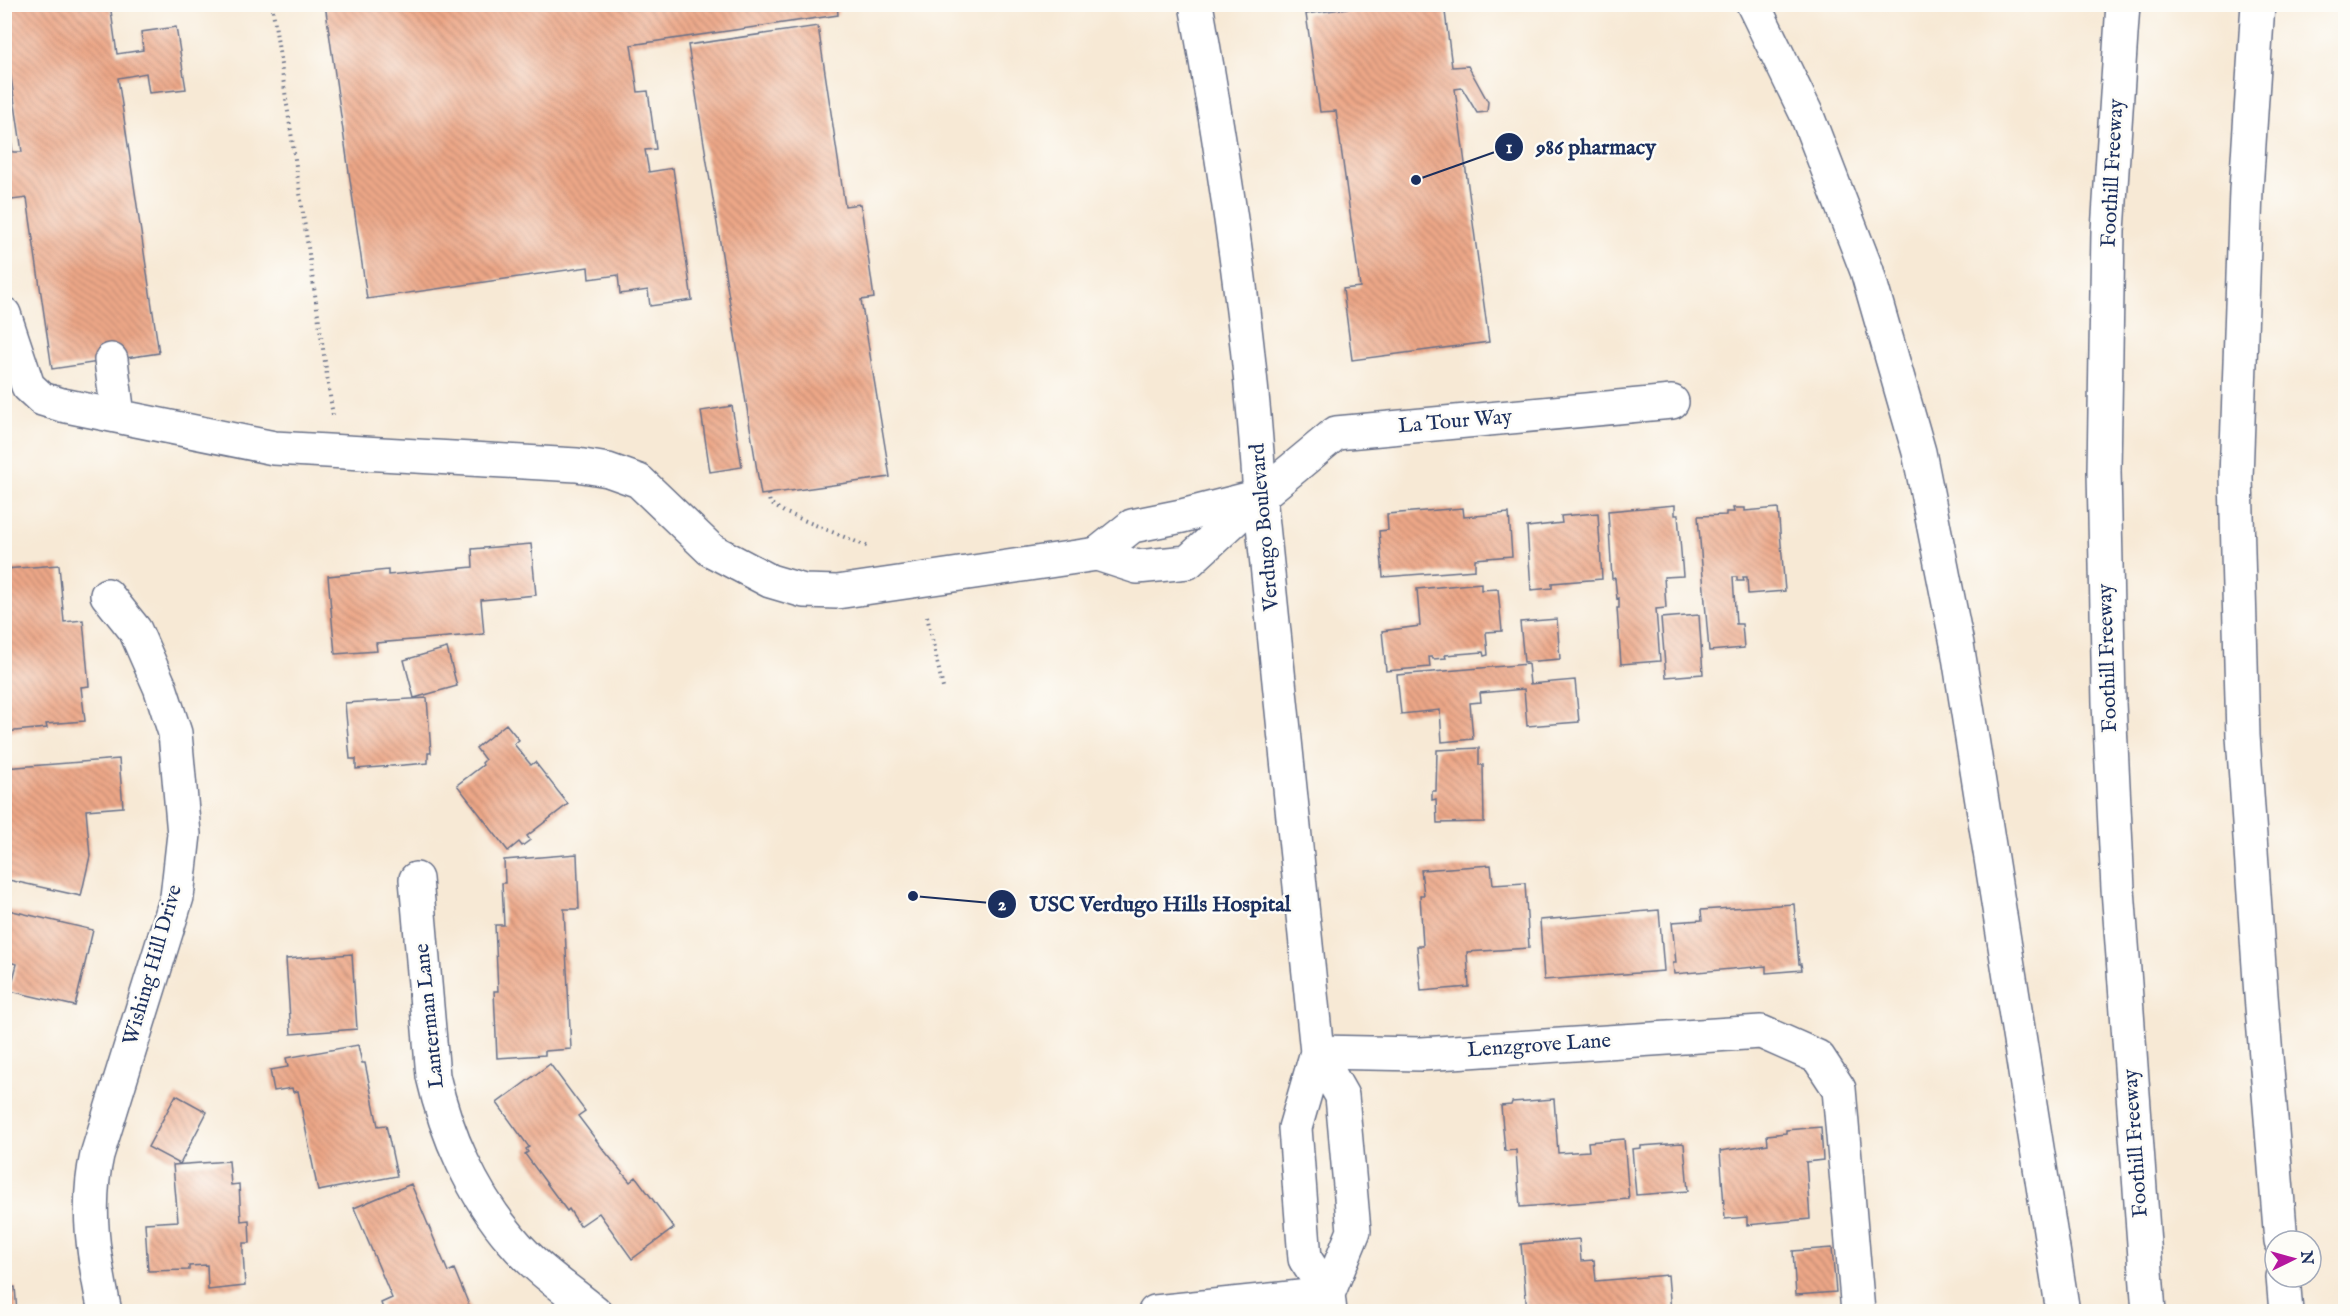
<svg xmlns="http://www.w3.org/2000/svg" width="2350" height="1316" viewBox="0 0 2350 1316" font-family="'IM FELL English',serif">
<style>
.building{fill:url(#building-back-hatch)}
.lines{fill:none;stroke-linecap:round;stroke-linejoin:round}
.minor-casing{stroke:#687088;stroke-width:36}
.major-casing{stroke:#687088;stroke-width:36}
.highway-casing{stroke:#687088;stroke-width:36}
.path{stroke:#687088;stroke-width:4;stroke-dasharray:1.5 4.5;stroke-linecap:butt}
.minor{stroke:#fff;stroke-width:33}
.major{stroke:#fff;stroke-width:33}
.highway{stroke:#fff;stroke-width:33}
.labels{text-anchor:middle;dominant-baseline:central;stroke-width:5;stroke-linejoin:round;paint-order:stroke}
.street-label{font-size:21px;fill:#1b2f5e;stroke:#fdfcf7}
.leader{fill:none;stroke:#1b2f5e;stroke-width:2}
.callout-dot{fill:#1b2f5e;stroke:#fdfcf7;stroke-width:2}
.mark-label{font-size:18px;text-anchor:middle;font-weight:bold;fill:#fff}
.callout-label{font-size:22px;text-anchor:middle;font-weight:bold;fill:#1b2f5e;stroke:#fdfcf7;stroke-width:5;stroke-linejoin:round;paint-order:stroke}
</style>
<defs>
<pattern id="building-back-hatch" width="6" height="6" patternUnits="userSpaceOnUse" patternTransform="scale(1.5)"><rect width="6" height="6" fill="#eda787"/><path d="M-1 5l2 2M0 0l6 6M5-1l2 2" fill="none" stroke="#bf8872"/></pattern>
</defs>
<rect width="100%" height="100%" fill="#fdfcf7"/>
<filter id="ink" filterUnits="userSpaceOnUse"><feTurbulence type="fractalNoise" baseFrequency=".0167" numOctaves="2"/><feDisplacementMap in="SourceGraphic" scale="12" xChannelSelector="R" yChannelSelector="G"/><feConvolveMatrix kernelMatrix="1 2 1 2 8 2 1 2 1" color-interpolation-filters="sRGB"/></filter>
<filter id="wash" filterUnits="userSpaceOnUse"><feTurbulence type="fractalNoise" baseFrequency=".008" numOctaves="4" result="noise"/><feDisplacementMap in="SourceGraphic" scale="24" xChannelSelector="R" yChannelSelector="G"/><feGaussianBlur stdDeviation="1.35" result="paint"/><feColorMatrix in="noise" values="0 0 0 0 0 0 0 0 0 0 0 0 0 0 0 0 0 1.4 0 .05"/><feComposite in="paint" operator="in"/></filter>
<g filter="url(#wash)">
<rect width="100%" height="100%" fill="#f7e9d5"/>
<g id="blocks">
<path class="building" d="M4 4H110L117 54 143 50 141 32 176 27 186 89 149 93 146 73 118 78 159 353 52 369 27 198 4 201V107L13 152H22L4 30Z
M325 4H837L838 15 631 45 638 92 648 91 656 149 645 150 649 172 673 168 692 300 650 306 648 290 620 294 618 275 589 279 588 267 367 299Z
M1377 4H1444L1452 67 1468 66 1488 102 1487 112 1477 113 1462 88 1455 89 1489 342 1352 360 1343 289 1360 287 1336 111 1320 112 1306 14Z
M818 26 845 206 860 204 862 213 874 298 861 300 890 477 761 495 688 45Z
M732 406 742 467 710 472 701 411Z
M1675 505V515H1678L1683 576 1664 577 1666 608 1656 609 1660 661 1621 664 1617 608H1619V598L1617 599 1615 578 1612 579 1608 511Z
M1463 508 1464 517 1509 513 1512 556 1475 559V570L1383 577 1379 531 1388 530 1387 514Z
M1733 508H1745V511L1778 508 1785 591 1748 594 1747 577H1743L1744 581H1737V577H1733L1736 624H1742L1744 648 1709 651 1698 516 1726 515V512H1734Z
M1598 513 1602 579 1552 583V588L1531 590 1527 527 1562 523 1561 516Z
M531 544 536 595 481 600 484 634 376 643 377 651 335 654 328 576 388 570V575L473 567 472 549Z
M59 565 64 622 83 620 89 686 81 687 85 721 46 724 47 728 4 732V569Z
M1481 583V590L1498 589 1502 631 1486 632 1488 655 1484 656 1483 652 1445 655 1446 658 1433 659 1432 657H1429L1430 667 1386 671 1382 631 1420 626 1417 589Z
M1699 615 1703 674 1666 677 1661 618Z
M1557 619 1560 659 1524 662 1520 622Z
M447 648 457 686 414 698 404 660Z
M1528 664 1530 684 1575 680 1579 722 1527 726 1524 689 1480 693 1481 702 1470 703 1473 739 1442 742 1440 710 1401 714 1397 675Z
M427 698 431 753H428V763L356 769V759H350L345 703Z
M506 724 519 740 514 744 531 765 535 762 568 804 527 836 530 840 522 846 519 842 508 851 457 785 483 765 482 763 485 760 476 748Z
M1479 748V765H1483L1484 822 1437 823 1436 799 1432 800V791H1436L1437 750Z
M119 759 123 807 86 810 90 856 81 896 4 879V768Z
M577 854 579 909H564L571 1049 545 1051V1055L497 1058 494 991H498L495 925H504L502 883H505L504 860Z
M1491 865 1493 885 1525 883 1529 948 1467 952 1469 987 1421 991 1417 946H1423L1420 895H1424L1421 870Z
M1794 904 1799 964H1801L1802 970 1766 973V966L1674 974 1673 963H1676L1672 922 1702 920 1701 910Z
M4 909 93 930 75 1006 10 991 17 964 4 961Z
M1659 910 1664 971 1544 980 1540 920Z
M352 954 357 1029 291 1034 286 959Z
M358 1045 362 1063H365L378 1126 386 1125 397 1176 318 1191 298 1091 293 1092 292 1088 274 1091 270 1070 288 1067 286 1058Z
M550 1064 585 1111 578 1116 603 1149 630 1182 636 1177 674 1228 632 1259 599 1213 580 1226 569 1209 567 1211 525 1154 528 1152 526 1149 529 1147 497 1103Z
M176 1095 207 1112 180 1164 148 1147Z
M1554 1099 1558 1153 1589 1151 1588 1142 1624 1139 1629 1199 1520 1207 1516 1150 1505 1151 1501 1106 1511 1105 1512 1102Z
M1821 1127 1823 1160 1806 1162 1810 1219 1747 1225V1217L1725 1219 1720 1151 1768 1144 1767 1135 1786 1133V1130Z
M1682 1143 1684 1144 1688 1191 1636 1195 1632 1149 1641 1148V1146Z
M229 1161 231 1185 239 1184 241 1221 249 1220 250 1243H243V1252L245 1286 208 1290 207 1265 189 1266V1270L148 1271 145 1223 178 1221 173 1165Z
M411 1184 448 1272 454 1269 472 1312H384L381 1303 392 1298 354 1208Z
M1579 1239 1581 1261 1594 1260 1596 1281 1668 1275 1671 1312H1595V1306L1527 1311 1521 1244Z
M1832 1248 1836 1292 1796 1295 1793 1251Z
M15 1287 17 1312H4V1288Z"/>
</g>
</g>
<g filter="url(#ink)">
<use href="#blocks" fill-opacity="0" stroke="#687088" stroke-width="1.5"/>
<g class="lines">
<defs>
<path id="minor" d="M4 314 28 386 42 399 62 405 274 448 577 465 608 470 639 481 711 550 770 581 804 591 837 592 1097 554 1137 567 1188 562 1260 496 1336 433 1672 402
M111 360 118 416
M1097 554 1132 526 1182 516 1256 497
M416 879 433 1076C446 1134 473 1195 512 1240 535 1268 567 1289 595 1312
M1317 1052 1422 1054 1761 1032 1818 1057 1839 1089 1858 1312
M105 1312C94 1259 85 1208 97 1155L177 897 184 834 175 733 160 687 135 630 107 595
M1155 1312 1328 1294"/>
<path id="major" d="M1196 4C1225 167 1250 331 1260 496L1317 1052 1295 1128 1305 1259 1328 1294 1330 1312
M1317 1052 1342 1096 1354 1231 1328 1294"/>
<path id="highway" d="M1753 4 1806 113 1867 271 1919 452 1957 644 2063 1312
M2123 4 2108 231 2104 471 2109 703 2118 889 2149 1312
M2258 4 2246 190 2236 478 2243 736 2261 995 2281 1241
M2283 1277 2286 1312"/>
</defs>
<use href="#minor" class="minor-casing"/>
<use href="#major" class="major-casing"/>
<use href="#highway" class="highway-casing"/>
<path class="path" d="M272 4 333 416
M768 494 770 503 784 512 871 548
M927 616 943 688"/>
<use href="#minor" class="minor"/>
<use href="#major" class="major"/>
<use href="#highway" class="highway"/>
</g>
</g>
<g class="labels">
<g class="street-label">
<text transform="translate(2113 173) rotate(-87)">Foothill Freeway</text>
<text transform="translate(1455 422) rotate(-5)">La Tour Way</text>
<text transform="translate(1265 527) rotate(-95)">Verdugo Boulevard</text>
<text transform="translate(2108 658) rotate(-92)">Foothill Freeway</text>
<text transform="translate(153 965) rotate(-74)">Wishing Hill Drive</text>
<text transform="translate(430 1016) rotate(-96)">Lanterman Lane</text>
<text transform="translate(1539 1046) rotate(-4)">Lenzgrove Lane</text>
<text transform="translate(2136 1143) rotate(-94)">Foothill Freeway</text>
</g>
</g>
<path class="leader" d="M1416 180L1509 147M913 896L1002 904"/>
<g class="callout-dot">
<circle cx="1416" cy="180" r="6"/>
<circle cx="913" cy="896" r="6"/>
<circle cx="1509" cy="147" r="15"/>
<circle cx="1002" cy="904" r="15"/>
</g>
<g class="mark-label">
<text x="1509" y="153">1</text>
<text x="1002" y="910">2</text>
</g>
<g class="callout-label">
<text x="1596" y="154">986 pharmacy</text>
<text x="1160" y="911">USC Verdugo Hills Hospital</text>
</g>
<rect width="2350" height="1316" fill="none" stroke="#fdfcf7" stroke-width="24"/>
<g transform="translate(2293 1259) rotate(85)"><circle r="28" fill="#fdfcf7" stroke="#a3aaba" stroke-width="1.5"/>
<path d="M0-4.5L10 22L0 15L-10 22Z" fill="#b5179e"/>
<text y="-9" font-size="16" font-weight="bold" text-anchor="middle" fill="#1b2f5e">N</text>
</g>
</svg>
